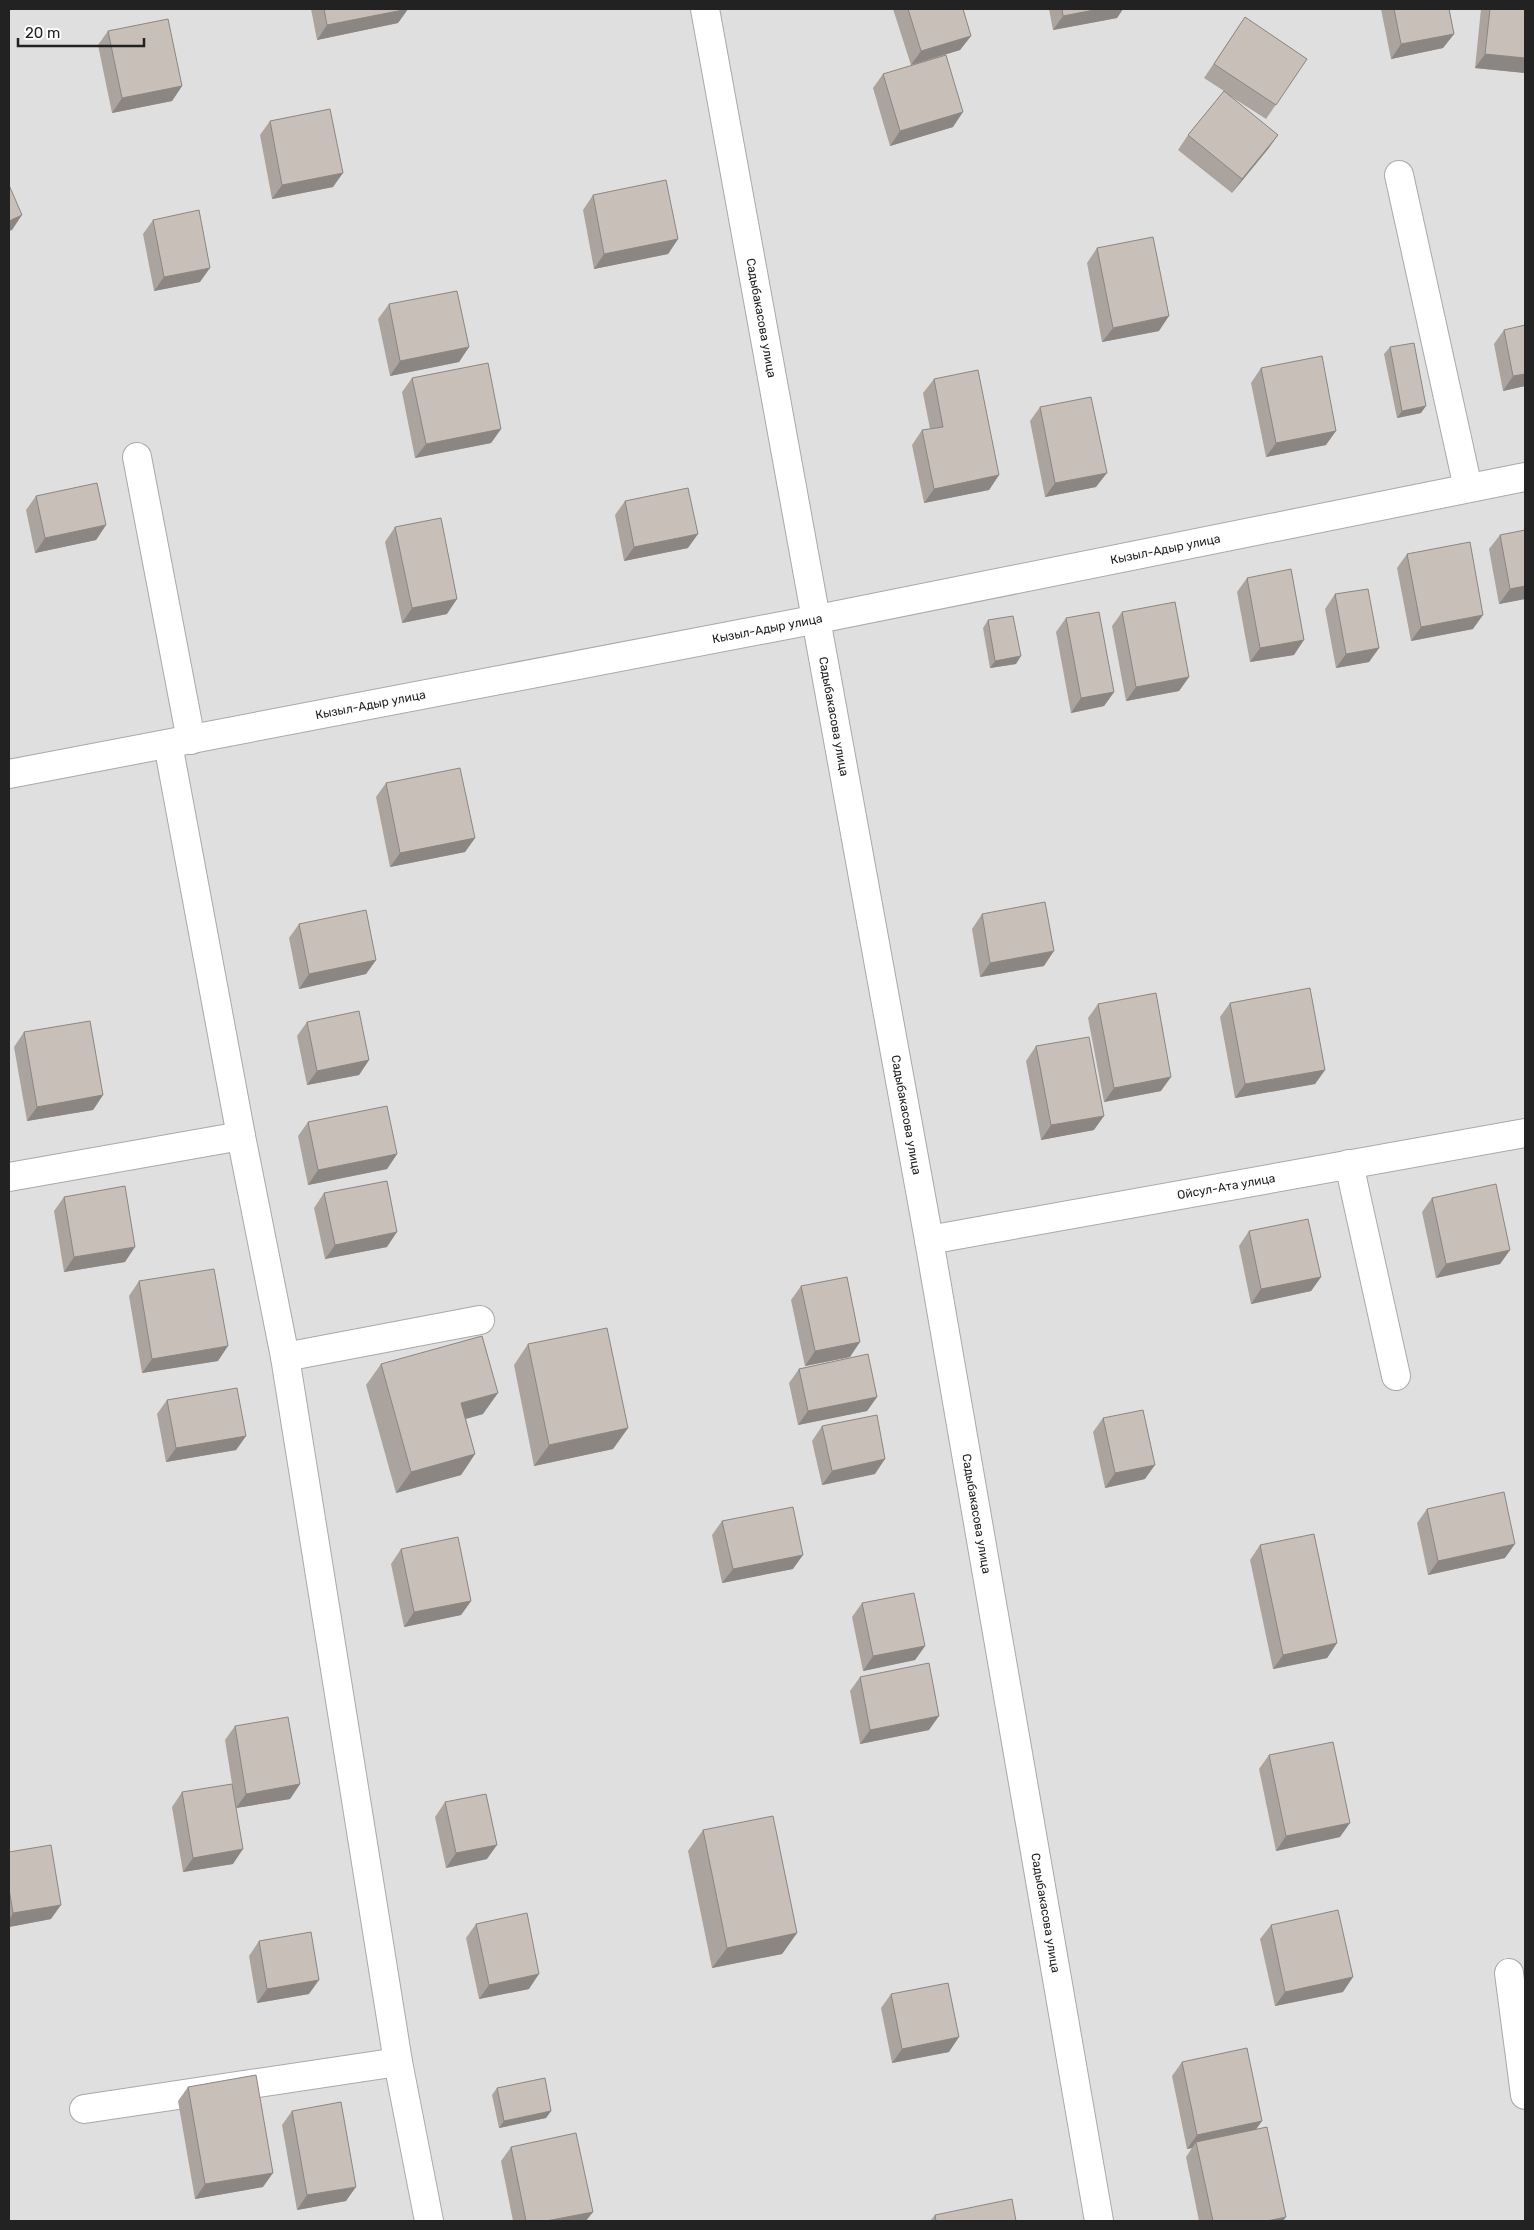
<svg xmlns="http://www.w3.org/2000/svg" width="1534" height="2230" font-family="Rubik,sans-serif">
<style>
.residential{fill:#e0dfdf}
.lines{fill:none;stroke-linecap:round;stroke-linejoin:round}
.street-casing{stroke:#a9a9a9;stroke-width:30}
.street{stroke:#fff;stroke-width:28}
.wall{fill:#aba49e}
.shaded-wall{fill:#8b8681}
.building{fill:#c7bfb8;stroke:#8b8681}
.labels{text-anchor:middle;stroke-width:4;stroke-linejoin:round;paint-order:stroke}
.street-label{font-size:12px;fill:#222;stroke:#fff}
</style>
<rect width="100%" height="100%" fill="#f2efe9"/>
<path class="residential" d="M 9,9 L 1525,9 L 1525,2221 L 9,2221 Z"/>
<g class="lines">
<defs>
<g id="street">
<path id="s1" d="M 705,9 L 929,1240 L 1099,2221"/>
<path d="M 1399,175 L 1468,488"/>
<path d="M 137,457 L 191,740"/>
<path d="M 168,744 L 241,1136 L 285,1357 L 398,2062 L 429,2221"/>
<path id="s2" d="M 9,774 L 818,619 L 1525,477"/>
<path d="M 1349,1164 L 1396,1376"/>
<path d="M 9,1177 L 241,1136"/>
<path id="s3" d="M 929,1240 L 1525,1133"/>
<path d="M 285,1357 L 480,1320"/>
<path d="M 1509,1973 L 1525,2095"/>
<path d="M 84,2109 L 398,2062"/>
</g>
</defs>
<use href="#street" class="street-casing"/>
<use href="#street" class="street"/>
</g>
<path class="wall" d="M 311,9 L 408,9 L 398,23 L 317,40 Z
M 893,9 L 963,9 L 971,36 L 960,50 L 911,65 Z
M 1049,9 L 1123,9 L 1117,18 L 1053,30 Z
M 1381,9 L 1449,9 L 1454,34 L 1443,48 L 1391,59 Z
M 1481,9 L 1525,9 L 1525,73 L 1475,68 Z
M 1245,17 L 1307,59 L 1266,119 L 1224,92 L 1278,135 L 1268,149 L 1232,193 L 1178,150 L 1188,135 L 1224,91 L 1204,78 Z
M 108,31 L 182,86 L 172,101 L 112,113 L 98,45 Z
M 883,74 L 953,127 L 890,146 L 873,88 Z
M 270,121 L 333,187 L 272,199 L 260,135 Z
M 593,195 L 678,239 L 668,254 L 594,269 L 583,210 Z
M 153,220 L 200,282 L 154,291 L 143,234 Z
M 1097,248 L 1159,331 L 1102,342 L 1087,263 Z
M 389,304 L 469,347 L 459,362 L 390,376 L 378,319 Z
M 1504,330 L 1525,386 L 1503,391 L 1494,344 Z
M 1390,347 L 1421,413 L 1397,418 L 1384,354 Z
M 1261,368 L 1326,445 L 1266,457 L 1251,383 Z
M 412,378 L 501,429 L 491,443 L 415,458 L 402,392 Z
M 934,379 L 999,475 L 989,490 L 924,503 L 912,445 L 922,430 L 930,429 L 923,393 Z
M 1040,407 L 1096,487 L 1045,497 L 1030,421 Z
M 36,496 L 106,525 L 96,540 L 35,553 L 26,510 Z
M 625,501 L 688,548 L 624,561 L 615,515 Z
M 395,527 L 447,614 L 402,623 L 385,542 Z
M 1525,530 L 1525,599 L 1499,604 L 1489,549 L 1500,535 Z
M 1407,554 L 1473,629 L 1411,641 L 1397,568 Z
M 1247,578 L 1294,655 L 1250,662 L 1237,592 Z
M 1335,594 L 1379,648 L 1369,662 L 1336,668 L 1325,609 Z
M 1122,612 L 1189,677 L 1179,691 L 1126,701 L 1112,626 Z
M 1066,618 L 1114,692 L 1104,706 L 1071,713 L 1056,632 Z
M 988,620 L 1016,664 L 990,668 L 983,628 Z
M 386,783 L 475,838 L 465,852 L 390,867 L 376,797 Z
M 982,914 L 1044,966 L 980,977 L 972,929 Z
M 299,924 L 376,960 L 366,974 L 299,989 L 289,938 Z
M 1230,1003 L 1325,1070 L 1315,1084 L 1235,1098 L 1220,1017 Z
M 1098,1004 L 1161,1091 L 1104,1102 L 1088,1018 Z
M 307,1022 L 369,1060 L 359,1075 L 307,1085 L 297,1036 Z
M 24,1032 L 103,1095 L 93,1110 L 27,1121 L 14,1047 Z
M 1036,1046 L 1094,1130 L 1041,1140 L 1026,1061 Z
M 308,1122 L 397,1154 L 387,1169 L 308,1185 L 298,1136 Z
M 324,1193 L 387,1247 L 325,1259 L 314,1208 Z
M 64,1197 L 125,1262 L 64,1272 L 54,1211 Z
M 1432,1198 L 1510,1250 L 1500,1264 L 1436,1278 L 1422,1212 Z
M 1249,1231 L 1321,1277 L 1311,1291 L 1251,1304 L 1239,1246 Z
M 139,1281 L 218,1361 L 142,1373 L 129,1296 Z
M 801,1286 L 850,1357 L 805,1366 L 791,1300 Z
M 528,1344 L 628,1428 L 613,1449 L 534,1466 L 514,1365 Z
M 381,1364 L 483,1414 L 466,1419 L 475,1454 L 461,1475 L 396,1493 L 366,1385 Z
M 799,1369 L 877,1397 L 867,1411 L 798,1425 L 789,1383 Z
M 167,1400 L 246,1436 L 236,1450 L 166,1462 L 157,1414 Z
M 1103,1418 L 1145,1479 L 1105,1488 L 1093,1432 Z
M 822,1426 L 875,1474 L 822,1485 L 812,1441 Z
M 1427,1509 L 1505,1558 L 1428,1575 L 1417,1523 Z
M 722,1521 L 793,1569 L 722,1583 L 712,1535 Z
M 1260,1545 L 1337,1643 L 1327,1658 L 1273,1669 L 1250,1560 Z
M 401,1549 L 471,1601 L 461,1615 L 404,1627 L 391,1564 Z
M 862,1603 L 925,1646 L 915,1660 L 863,1671 L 852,1617 Z
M 860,1677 L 929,1730 L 860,1744 L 850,1691 Z
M 235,1726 L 300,1784 L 290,1799 L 236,1808 L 225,1740 Z
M 1269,1755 L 1340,1837 L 1276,1851 L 1259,1769 Z
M 182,1792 L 233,1864 L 183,1872 L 172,1807 Z
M 445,1802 L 487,1859 L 446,1868 L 435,1817 Z
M 703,1830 L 797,1933 L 782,1954 L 712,1968 L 688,1851 Z
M 9,1852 L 51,1919 L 9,1927 Z
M 476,1924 L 529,1989 L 479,1999 L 466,1938 Z
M 1271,1925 L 1343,1992 L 1275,2006 L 1260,1939 Z
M 259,1941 L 309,1994 L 257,2003 L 249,1956 Z
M 891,1994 L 949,2052 L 892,2063 L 881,2008 Z
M 1182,2062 L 1256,2129 L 1283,2221 L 1199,2221 L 1186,2157 L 1192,2148 L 1187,2149 L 1172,2076 Z
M 188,2087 L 263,2187 L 195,2199 L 178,2101 Z
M 497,2088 L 551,2111 L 546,2118 L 499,2128 L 492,2095 Z
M 292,2111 L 346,2201 L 297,2210 L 282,2125 Z
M 511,2147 L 586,2221 L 513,2221 L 501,2161 Z
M 935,2215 L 1016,2221 L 930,2221 Z"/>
<path class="shaded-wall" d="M 408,9 L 398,23 L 317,40 L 327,25 Z
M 1099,9 L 1123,9 L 1117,18 L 1053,30 L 1063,16 Z
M 1454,34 L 1443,48 L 1391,59 L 1401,44 Z
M 971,36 L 960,50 L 911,65 L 921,51 Z
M 1485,54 L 1525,58 L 1525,73 L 1475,68 Z
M 182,86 L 172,101 L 112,113 L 122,98 Z
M 963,112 L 953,127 L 890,146 L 900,131 Z
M 1278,135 L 1268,149 L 1232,193 L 1242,179 Z
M 343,173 L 333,187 L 272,199 L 282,185 Z
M 22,215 L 12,230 L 9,231 L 9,221 Z
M 678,239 L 668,254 L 594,269 L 604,254 Z
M 210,268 L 200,282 L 154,291 L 164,277 Z
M 1169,316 L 1159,331 L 1102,342 L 1113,328 Z
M 469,347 L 459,362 L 390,376 L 400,361 Z
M 1525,374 L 1525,386 L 1503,391 L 1513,376 Z
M 1426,406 L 1421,413 L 1397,418 L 1402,411 Z
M 501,429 L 491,443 L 415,458 L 426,444 Z
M 1336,431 L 1326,445 L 1266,457 L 1276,443 Z
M 1107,473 L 1096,487 L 1045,497 L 1055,483 Z
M 999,475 L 989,490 L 924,503 L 934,489 Z
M 106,525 L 96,540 L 35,553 L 45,538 Z
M 698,534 L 688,548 L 624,561 L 634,547 Z
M 1525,586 L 1525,599 L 1499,604 L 1510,589 Z
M 457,599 L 447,614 L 402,623 L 412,608 Z
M 1483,615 L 1473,629 L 1411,641 L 1421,627 Z
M 1304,640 L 1294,655 L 1250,662 L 1260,648 Z
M 1379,648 L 1369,662 L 1336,668 L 1346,654 Z
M 1021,656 L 1016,664 L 990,668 L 995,661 Z
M 1189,677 L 1179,691 L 1126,701 L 1136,687 Z
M 1114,692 L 1104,706 L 1071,713 L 1081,698 Z
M 475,838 L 465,852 L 390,867 L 400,853 Z
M 1054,951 L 1044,966 L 980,977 L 990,963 Z
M 376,960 L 366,974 L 299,989 L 309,974 Z
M 369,1060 L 359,1075 L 307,1085 L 317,1071 Z
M 1325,1070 L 1315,1084 L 1235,1098 L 1245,1084 Z
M 1171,1077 L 1161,1091 L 1104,1102 L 1114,1088 Z
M 103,1095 L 93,1110 L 27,1121 L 37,1107 Z
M 1104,1116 L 1094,1130 L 1041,1140 L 1051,1125 Z
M 397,1154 L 387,1169 L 308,1185 L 318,1170 Z
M 397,1232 L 387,1247 L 325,1259 L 335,1245 Z
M 135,1247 L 125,1262 L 64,1272 L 74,1257 Z
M 1510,1250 L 1500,1264 L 1436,1278 L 1446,1264 Z
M 1321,1277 L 1311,1291 L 1251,1304 L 1261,1289 Z
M 860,1342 L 850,1357 L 805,1366 L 815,1351 Z
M 228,1346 L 218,1361 L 142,1373 L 152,1359 Z
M 498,1393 L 483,1414 L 447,1424 L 461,1403 Z
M 877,1397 L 867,1411 L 798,1425 L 808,1411 Z
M 628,1428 L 613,1449 L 534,1466 L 549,1445 Z
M 246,1436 L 236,1450 L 166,1462 L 176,1448 Z
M 475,1454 L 461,1475 L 396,1493 L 411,1472 Z
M 885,1459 L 875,1474 L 822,1485 L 832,1471 Z
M 1155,1465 L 1145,1479 L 1105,1488 L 1115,1473 Z
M 1515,1544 L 1505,1558 L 1428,1575 L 1438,1561 Z
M 803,1555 L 793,1569 L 722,1583 L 733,1569 Z
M 471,1601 L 461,1615 L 404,1627 L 414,1612 Z
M 1337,1643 L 1327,1658 L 1273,1669 L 1283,1655 Z
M 925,1646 L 915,1660 L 863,1671 L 873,1656 Z
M 939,1716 L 929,1730 L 860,1744 L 870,1730 Z
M 300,1784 L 290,1799 L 236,1808 L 246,1794 Z
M 1350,1823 L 1340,1837 L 1276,1851 L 1286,1836 Z
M 497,1845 L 487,1859 L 446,1868 L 456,1853 Z
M 243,1849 L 233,1864 L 183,1872 L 193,1858 Z
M 61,1905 L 51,1919 L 9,1927 L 9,1920 L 13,1913 Z
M 797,1933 L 782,1954 L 712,1968 L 727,1948 Z
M 539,1974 L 529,1989 L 479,1999 L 489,1985 Z
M 1353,1977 L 1343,1992 L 1275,2006 L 1285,1992 Z
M 319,1980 L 309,1994 L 257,2003 L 267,1989 Z
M 959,2037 L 949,2052 L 892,2063 L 902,2049 Z
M 551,2111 L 546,2118 L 499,2128 L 504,2121 Z
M 1262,2121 L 1252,2135 L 1196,2142 L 1192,2148 L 1187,2149 L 1197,2135 Z
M 273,2173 L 263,2187 L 195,2199 L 205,2184 Z
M 356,2187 L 346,2201 L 297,2210 L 307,2195 Z
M 593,2212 L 586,2221 L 546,2221 Z
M 1286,2217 L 1283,2221 L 1267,2221 Z"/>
<path class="building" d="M 324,9 L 408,9 L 327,25 Z
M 908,9 L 963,9 L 971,36 L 921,51 Z
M 1062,9 L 1099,9 L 1063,16 Z
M 1394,9 L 1449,9 L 1454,34 L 1401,44 Z
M 1490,9 L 1525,9 L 1525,58 L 1485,54 Z
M 1245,17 L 1307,59 L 1276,105 L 1214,64 Z
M 168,19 L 182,86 L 122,98 L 108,31 Z
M 946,55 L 963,112 L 900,131 L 883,74 Z
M 1224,91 L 1278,135 L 1242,179 L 1188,135 Z
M 330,109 L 343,173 L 282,185 L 270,121 Z
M 666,180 L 678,239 L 604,254 L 593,195 Z
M 9,185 L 22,215 L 9,221 Z
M 199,210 L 210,268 L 164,277 L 153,220 Z
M 1153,237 L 1169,316 L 1113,328 L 1097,248 Z
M 457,291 L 469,347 L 400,361 L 389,304 Z
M 1525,325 L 1525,374 L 1513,376 L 1504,330 Z
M 1414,343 L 1426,406 L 1402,411 L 1390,347 Z
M 1322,356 L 1336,431 L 1276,443 L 1261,368 Z
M 488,363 L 501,429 L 426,444 L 412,378 Z
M 978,370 L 999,475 L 934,489 L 922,430 L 943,427 L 934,379 Z
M 1091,397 L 1107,473 L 1055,483 L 1040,407 Z
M 97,483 L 106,525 L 45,538 L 36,496 Z
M 688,488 L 698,534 L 634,547 L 625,501 Z
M 441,518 L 457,599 L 412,608 L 395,527 Z
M 1525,530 L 1525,586 L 1510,589 L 1500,535 Z
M 1470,542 L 1483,615 L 1421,627 L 1407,554 Z
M 1291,569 L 1304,640 L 1260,648 L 1247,578 Z
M 1368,589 L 1379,648 L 1346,654 L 1335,594 Z
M 1175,602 L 1189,677 L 1136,687 L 1122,612 Z
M 1099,612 L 1114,692 L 1081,698 L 1066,618 Z
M 1013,616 L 1021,656 L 995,661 L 988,620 Z
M 460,768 L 475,838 L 400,853 L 386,783 Z
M 1045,902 L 1054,951 L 990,963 L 982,914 Z
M 366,910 L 376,960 L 309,974 L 299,924 Z
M 1310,988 L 1325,1070 L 1245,1084 L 1230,1003 Z
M 1156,993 L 1171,1077 L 1114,1088 L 1098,1004 Z
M 359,1011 L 369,1060 L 317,1071 L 307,1022 Z
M 90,1021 L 103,1095 L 37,1107 L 24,1032 Z
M 1089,1037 L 1104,1116 L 1051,1125 L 1036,1046 Z
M 387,1106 L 397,1154 L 318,1170 L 308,1122 Z
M 387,1181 L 397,1232 L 335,1245 L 324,1193 Z
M 1496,1184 L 1510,1250 L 1446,1264 L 1432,1198 Z
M 125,1186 L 135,1247 L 74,1257 L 64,1197 Z
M 1308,1219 L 1321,1277 L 1261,1289 L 1249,1231 Z
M 214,1269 L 228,1346 L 152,1359 L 139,1281 Z
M 847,1277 L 860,1342 L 815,1351 L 801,1286 Z
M 607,1328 L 628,1428 L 549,1445 L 528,1344 Z
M 482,1336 L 498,1393 L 461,1403 L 475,1454 L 411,1472 L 381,1364 Z
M 868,1354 L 877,1397 L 808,1411 L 799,1369 Z
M 237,1388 L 246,1436 L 176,1448 L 167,1400 Z
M 1143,1410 L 1155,1465 L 1115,1473 L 1103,1418 Z
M 877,1415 L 885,1459 L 832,1471 L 822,1426 Z
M 1504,1492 L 1515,1544 L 1438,1561 L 1427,1509 Z
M 793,1507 L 803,1555 L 733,1569 L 722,1521 Z
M 1314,1534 L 1337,1643 L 1283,1655 L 1260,1545 Z
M 458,1537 L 471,1601 L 414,1612 L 401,1549 Z
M 914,1593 L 925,1646 L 873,1656 L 862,1603 Z
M 929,1663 L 939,1716 L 870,1730 L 860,1677 Z
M 288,1717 L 300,1784 L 246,1794 L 235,1726 Z
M 1333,1742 L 1350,1823 L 1286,1836 L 1269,1755 Z
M 232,1784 L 243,1849 L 193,1858 L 182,1792 Z
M 486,1794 L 497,1845 L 456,1853 L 445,1802 Z
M 773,1816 L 797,1933 L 727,1948 L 703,1830 Z
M 51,1845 L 61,1905 L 13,1913 L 9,1889 L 9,1852 Z
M 1338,1910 L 1353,1977 L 1285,1992 L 1271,1925 Z
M 527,1913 L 539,1974 L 489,1985 L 476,1924 Z
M 311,1932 L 319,1980 L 267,1989 L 259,1941 Z
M 948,1983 L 959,2037 L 902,2049 L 891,1994 Z
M 1247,2048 L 1262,2121 L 1197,2135 L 1182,2062 Z
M 256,2075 L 273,2173 L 205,2184 L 188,2087 Z
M 545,2078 L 551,2111 L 504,2121 L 497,2088 Z
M 341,2102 L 356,2187 L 307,2195 L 292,2111 Z
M 1267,2127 L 1286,2217 L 1267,2221 L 1213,2221 L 1196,2142 Z
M 576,2133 L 593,2212 L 546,2221 L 526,2221 L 511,2147 Z
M 1012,2199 L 1016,2221 L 936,2221 L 935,2215 Z"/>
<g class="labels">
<g class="street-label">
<text dy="4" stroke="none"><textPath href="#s1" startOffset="314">Садыбакасова улица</textPath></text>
<text dy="4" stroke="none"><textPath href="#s2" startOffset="1178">Кызыл-Адыр улица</textPath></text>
<text dy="4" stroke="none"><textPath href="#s2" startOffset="772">Кызыл-Адыр улица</textPath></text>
<text dy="4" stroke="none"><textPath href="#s2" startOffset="368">Кызыл-Адыр улица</textPath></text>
<text dy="4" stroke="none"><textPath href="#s1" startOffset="719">Садыбакасова улица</textPath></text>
<text dy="4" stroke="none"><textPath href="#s1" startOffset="1124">Садыбакасова улица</textPath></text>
<text dy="4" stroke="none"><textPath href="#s3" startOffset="302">Ойсул-Ата улица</textPath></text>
<text dy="4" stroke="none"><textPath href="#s1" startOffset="1529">Садыбакасова улица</textPath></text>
<text dy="4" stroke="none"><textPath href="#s1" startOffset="1934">Садыбакасова улица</textPath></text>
</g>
</g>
<rect width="1534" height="2230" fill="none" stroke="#222222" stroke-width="20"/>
<path d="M18 38v8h126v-8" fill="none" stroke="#222222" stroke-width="2.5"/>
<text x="25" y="38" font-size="15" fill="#222222" stroke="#ffffff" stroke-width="4" paint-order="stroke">20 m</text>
</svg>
